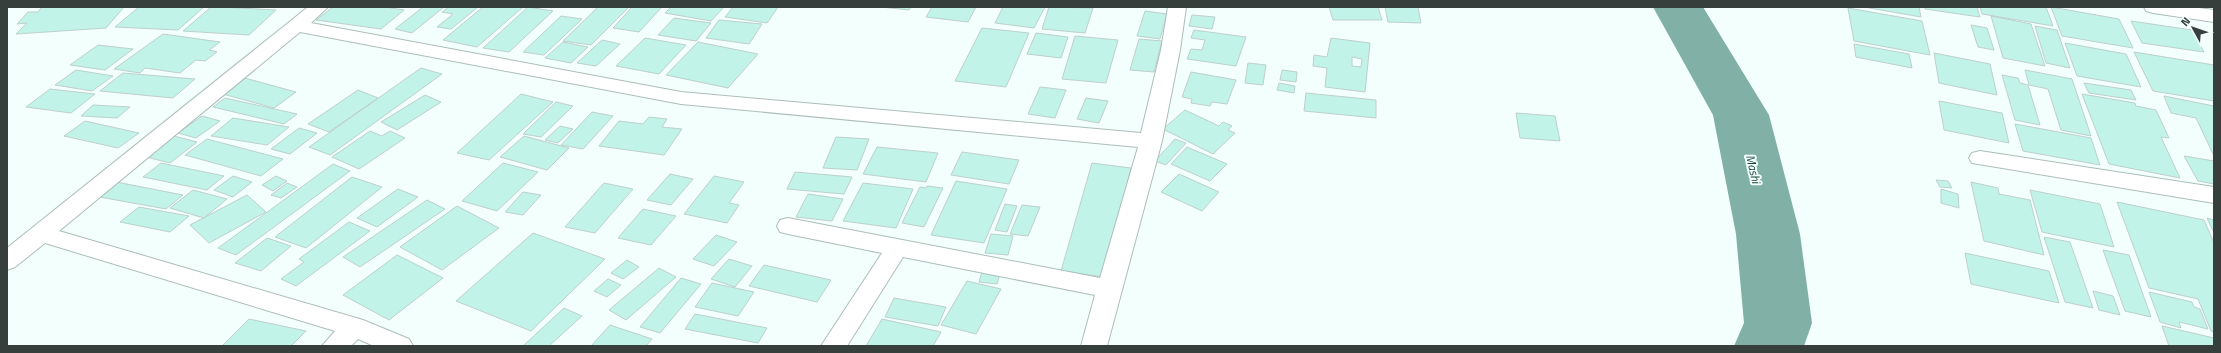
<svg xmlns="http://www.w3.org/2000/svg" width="2221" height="353" font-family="'Titillium Web',sans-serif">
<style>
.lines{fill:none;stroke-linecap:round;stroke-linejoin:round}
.river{fill:#81b0a6;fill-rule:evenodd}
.building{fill:#c2f3e8;stroke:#bdd0cc;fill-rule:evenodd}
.minor-casing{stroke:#acbeba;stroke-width:2}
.minor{fill:#fff;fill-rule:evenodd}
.labels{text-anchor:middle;stroke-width:4;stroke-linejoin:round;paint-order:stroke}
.water-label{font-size:12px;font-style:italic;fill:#17423b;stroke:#f3fffc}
</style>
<rect width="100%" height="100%" fill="#f3fffc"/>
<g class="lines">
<path class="river" d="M 1653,7 L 1703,7 L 1769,115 L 1800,234 L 1812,323 L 1804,346 L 1734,346 L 1744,323 L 1736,234 L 1713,115 Z"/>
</g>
<path class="building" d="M 42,7 L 124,7 L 106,28 L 16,34 L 27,23 L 17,24 L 28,12 L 38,12 Z
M 139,7 L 204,7 L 178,30 L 115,27 Z
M 211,7 L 220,7 L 276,10 L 249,35 L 183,31 Z
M 333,7 L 385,7 L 404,10 L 381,29 L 316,20 Z
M 423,7 L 444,7 L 412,33 L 395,29 Z
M 449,7 L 478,7 L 451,29 L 437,27 L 453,14 L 442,12 Z
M 483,7 L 523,7 L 477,47 L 443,40 Z
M 528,7 L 553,11 L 509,52 L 483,48 Z
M 598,7 L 629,7 L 591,45 L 563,41 Z
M 632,7 L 662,7 L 639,32 L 613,28 Z
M 671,7 L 724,7 L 711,21 L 665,13 Z
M 733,7 L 778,7 L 767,23 L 725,17 Z
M 881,7 L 911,7 L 909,10 Z
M 932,7 L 976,7 L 968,22 L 926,17 Z
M 1003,7 L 1045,7 L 1034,28 L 995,23 Z
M 1049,7 L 1093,8 L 1085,33 L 1042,29 Z
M 1329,7 L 1378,7 L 1382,20 L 1333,20 Z
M 1385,7 L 1418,7 L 1421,23 L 1388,22 Z
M 1864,7 L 1919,7 L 1921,17 Z
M 1925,7 L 1977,7 L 1980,17 L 1925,9 Z
M 1980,7 L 2046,7 L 2053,26 L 1982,14 Z
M 2051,7 L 2119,19 L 2133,48 L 2062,36 Z
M 1848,8 L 1922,21 L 1930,55 L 1854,41 Z
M 1145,11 L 1167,14 L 1160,39 L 1137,36 Z
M 1192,15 L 1215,17 L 1212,29 L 1189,26 Z
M 561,16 L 582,19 L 544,55 L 523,52 Z
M 1991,16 L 2031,24 L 2045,66 L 2003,58 Z
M 674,18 L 711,23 L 696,41 L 658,35 Z
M 719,20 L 762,24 L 749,44 L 706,38 Z
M 2131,21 L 2192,30 L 2204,52 L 2142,43 Z
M 1971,25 L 1987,28 L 1994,50 L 1978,47 Z
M 2035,26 L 2057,30 L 2070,68 L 2046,63 Z
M 982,28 L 1029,33 L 1006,87 L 955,81 Z
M 1194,30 L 1246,37 L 1236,66 L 1187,59 L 1191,49 L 1202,50 L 1205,40 L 1191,38 Z
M 1036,33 L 1068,37 L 1061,58 L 1027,54 Z
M 163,34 L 220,42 L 209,50 L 217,52 L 205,61 L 196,60 L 180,73 L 145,68 L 140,73 L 114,69 Z
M 1075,36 L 1118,40 L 1106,83 L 1062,79 Z
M 645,38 L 686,45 L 659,74 L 616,66 Z
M 1331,38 L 1370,43 L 1365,92 L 1325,87 L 1327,68 L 1313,66 L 1314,55 L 1327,57 ZM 1352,57 L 1362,59 L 1361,67 L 1352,66 Z
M 1139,39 L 1162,41 L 1154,72 L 1130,70 Z
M 602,40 L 620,44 L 596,66 L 577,63 Z
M 563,42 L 588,47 L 571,63 L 545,58 Z
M 698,42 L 758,54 L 728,88 L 666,75 Z
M 2065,43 L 2126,54 L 2141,87 L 2077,76 Z
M 1854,44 L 1909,54 L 1912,68 L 1856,57 Z
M 98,45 L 133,49 L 105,70 L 70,65 Z
M 2134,52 L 2214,65 L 2214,101 L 2153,91 Z
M 1934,53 L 1990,64 L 1997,95 L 1939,83 Z
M 1248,63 L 1266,65 L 1263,85 L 1245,83 Z
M 421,68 L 442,74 L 330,155 L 309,147 Z
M 76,70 L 113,76 L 92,91 L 55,85 Z
M 1282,70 L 1297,72 L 1296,82 L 1280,80 Z
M 2025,70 L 2072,79 L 2091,136 L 2061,130 L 2048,89 L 2029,85 Z
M 1191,72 L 1236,80 L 1227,104 L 1212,102 L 1210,106 L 1191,103 L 1192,99 L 1182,97 Z
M 123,73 L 195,79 L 173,98 L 100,91 Z
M 2002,75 L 2018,78 L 2020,83 L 2028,85 L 2040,125 L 2015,120 Z
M 241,77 L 296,92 L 274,108 L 219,93 Z
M 1279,83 L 1295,86 L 1294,93 L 1277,90 Z
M 2084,83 L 2131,90 L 2136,100 L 2089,93 Z
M 1040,87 L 1066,90 L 1055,118 L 1028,114 Z
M 50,89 L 95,94 L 71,113 L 26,107 Z
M 358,90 L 378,98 L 329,132 L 308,124 Z
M 1306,93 L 1376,100 L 1376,118 L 1304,111 Z
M 521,94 L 553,102 L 489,160 L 457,153 Z
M 2082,94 L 2135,103 L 2136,106 L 2156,110 L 2169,138 L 2161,137 L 2180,178 L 2109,164 Z
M 425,95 L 441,102 L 397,130 L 381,122 Z
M 2164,96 L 2214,106 L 2214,156 L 2196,118 L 2171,113 Z
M 225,98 L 297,114 L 284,124 L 213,107 Z
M 1086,98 L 1108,101 L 1099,123 L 1077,119 Z
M 1939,101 L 2002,113 L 2009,143 L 1944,130 Z
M 556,102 L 573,106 L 541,137 L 523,134 Z
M 93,105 L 130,107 L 117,118 L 81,116 Z
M 1185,110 L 1219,126 L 1223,122 L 1232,126 L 1228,130 L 1235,133 L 1213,154 L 1163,129 Z
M 592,112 L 613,116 L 583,149 L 561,145 Z
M 1516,113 L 1555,116 L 1560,141 L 1520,138 Z
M 202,116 L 220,121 L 196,138 L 178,133 Z
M 649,117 L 667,119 L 662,127 L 682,129 L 664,155 L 599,146 L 619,121 L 643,124 Z
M 233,118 L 289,127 L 267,145 L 211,136 Z
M 85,121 L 139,133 L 118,148 L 64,136 Z
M 2015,124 L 2091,138 L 2100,165 L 2023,151 Z
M 560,126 L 573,129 L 558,143 L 545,140 Z
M 299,128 L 317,133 L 290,154 L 271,149 Z
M 370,131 L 382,136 L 390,131 L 405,138 L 359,169 L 332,157 Z
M 174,136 L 197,142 L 170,163 L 146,157 Z
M 524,136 L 569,148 L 547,170 L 500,157 Z
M 836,137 L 869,139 L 857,170 L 823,168 Z
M 207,139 L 283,159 L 261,176 L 185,155 Z
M 1175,139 L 1186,143 L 1166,165 L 1155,161 Z
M 877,147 L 938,153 L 926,182 L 863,174 Z
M 1187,147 L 1227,164 L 1210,181 L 1171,164 Z
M 962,152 L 1019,160 L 1009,184 L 951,175 Z
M 2184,156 L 2214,161 L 2214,184 L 2198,181 Z
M 161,163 L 224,176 L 207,190 L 143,177 Z
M 503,163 L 538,172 L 497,211 L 462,201 Z
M 1092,163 L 1131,168 L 1104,277 L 1061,271 Z
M 333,164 L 350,171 L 236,255 L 218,248 Z
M 795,172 L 852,177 L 844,194 L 787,189 Z
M 670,174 L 693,179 L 671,205 L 647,200 Z
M 1179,174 L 1219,192 L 1202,211 L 1161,192 Z
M 233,176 L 252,182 L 233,197 L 214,190 Z
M 276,176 L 287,181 L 273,191 L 262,185 Z
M 714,176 L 744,182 L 729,203 L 739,205 L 727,223 L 684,214 Z
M 352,177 L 382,187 L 306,248 L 275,237 Z
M 1936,180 L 1948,181 L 1952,188 L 1940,187 Z
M 111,181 L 183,195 L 166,209 L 94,196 Z
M 956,181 L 1007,189 L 984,243 L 931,235 Z
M 1971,182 L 1998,188 L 1999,194 L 2030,200 L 2044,255 L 1984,241 Z
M 287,183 L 297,187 L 281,198 L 271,195 Z
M 604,183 L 633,189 L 595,233 L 565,227 Z
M 863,183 L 913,189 L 896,228 L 843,221 Z
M 927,186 L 943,188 L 924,227 L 902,223 L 920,187 L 926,188 Z
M 398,189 L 418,197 L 377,227 L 357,218 Z
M 1941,189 L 1958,194 L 1959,208 L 1941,203 Z
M 193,190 L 227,199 L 204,218 L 170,208 Z
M 2030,190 L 2100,204 L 2114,247 L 2042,232 Z
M 523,192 L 541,195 L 523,215 L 505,212 Z
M 808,194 L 843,199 L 832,221 L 796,217 Z
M 247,195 L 266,212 L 209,243 L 190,225 Z
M 427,200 L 445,209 L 360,267 L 343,257 Z
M 2117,202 L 2204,220 L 2214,243 L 2214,332 L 2211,331 L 2198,299 L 2149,288 Z
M 1005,204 L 1017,206 L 1007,232 L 995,230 Z
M 1022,205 L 1040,207 L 1028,236 L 1010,234 Z
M 457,206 L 499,228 L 442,270 L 400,247 Z
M 139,207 L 189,216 L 170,232 L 120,222 Z
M 643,209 L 676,216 L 651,245 L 618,238 Z
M 2207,218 L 2214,220 L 2214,233 Z
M 349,222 L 370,231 L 296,286 L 281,279 L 304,262 L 299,259 Z
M 533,233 L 605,259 L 531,331 L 456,301 Z
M 991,234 L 1013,236 L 1008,255 L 985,253 Z
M 716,235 L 737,242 L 714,266 L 693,259 Z
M 2044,237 L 2070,242 L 2093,308 L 2065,302 Z
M 267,238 L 291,246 L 261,271 L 235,263 Z
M 2103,250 L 2129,255 L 2151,317 L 2125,311 Z
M 1965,253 L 2049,271 L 2059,303 L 1971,284 Z
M 397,255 L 443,278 L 389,320 L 343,295 Z
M 729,259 L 752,266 L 735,287 L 711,279 Z
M 627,260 L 639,267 L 623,279 L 611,273 Z
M 764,265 L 831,280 L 817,302 L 749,286 Z
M 659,268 L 676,277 L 626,320 L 609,310 Z
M 982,272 L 1000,274 L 997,284 L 979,282 Z
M 681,278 L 701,284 L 660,333 L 640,327 Z
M 608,279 L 621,285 L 607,297 L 594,291 Z
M 967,281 L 1001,289 L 976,334 L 941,325 Z
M 712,283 L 754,292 L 738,316 L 695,307 Z
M 2093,291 L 2113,296 L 2120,315 L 2099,310 Z
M 2149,292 L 2192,302 L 2194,307 L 2200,309 L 2208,329 L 2179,322 L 2181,328 L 2160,322 Z
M 894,298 L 946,307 L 938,326 L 885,317 Z
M 564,308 L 582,316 L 549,346 L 523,346 Z
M 695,314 L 767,328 L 758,343 L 685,329 Z
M 249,319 L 306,331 L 291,346 L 222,346 Z
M 882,319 L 941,332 L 933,346 L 866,346 Z
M 610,325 L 652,339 L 646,346 L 591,346 Z
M 2162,326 L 2214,338 L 2214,346 L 2169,346 Z"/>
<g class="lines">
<defs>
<path id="minor" d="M 308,7 L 328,7 L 311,23 L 681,92 L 1141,133 L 1161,50 L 1168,7 L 1186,7 L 1180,50 L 1162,141 L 1107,346 L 1081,346 L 1095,295 L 903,257 L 847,346 L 821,346 L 882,253 L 788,234 L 780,232 L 777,226 L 780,220 L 788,218 L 1100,278 L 1138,147 L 681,104 L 300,32 L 59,231 L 363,320 L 409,339 L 413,346 L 374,346 L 358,339 L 351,346 L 322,346 L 335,331 L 45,243 L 15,267 L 7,270 L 7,248 Z
M 2144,7 L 2191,7 L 2214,10 L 2214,22 L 2153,13 L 2146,11 Z
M 1980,151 L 2214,187 L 2214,203 L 1972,163 L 1969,158 L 1972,153 Z"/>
</defs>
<use href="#minor" class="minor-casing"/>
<use href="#minor" class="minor"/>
</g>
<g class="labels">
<g class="water-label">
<text transform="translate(1753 169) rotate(77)" y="4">Mashi</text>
</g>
</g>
<rect width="2221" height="353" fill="none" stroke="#373f3d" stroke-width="16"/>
<g transform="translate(2193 28) rotate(310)" stroke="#f3fffc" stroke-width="3" paint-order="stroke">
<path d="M0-3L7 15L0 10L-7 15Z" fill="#373f3d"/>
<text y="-6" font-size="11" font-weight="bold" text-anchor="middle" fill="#373f3d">N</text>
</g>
</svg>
